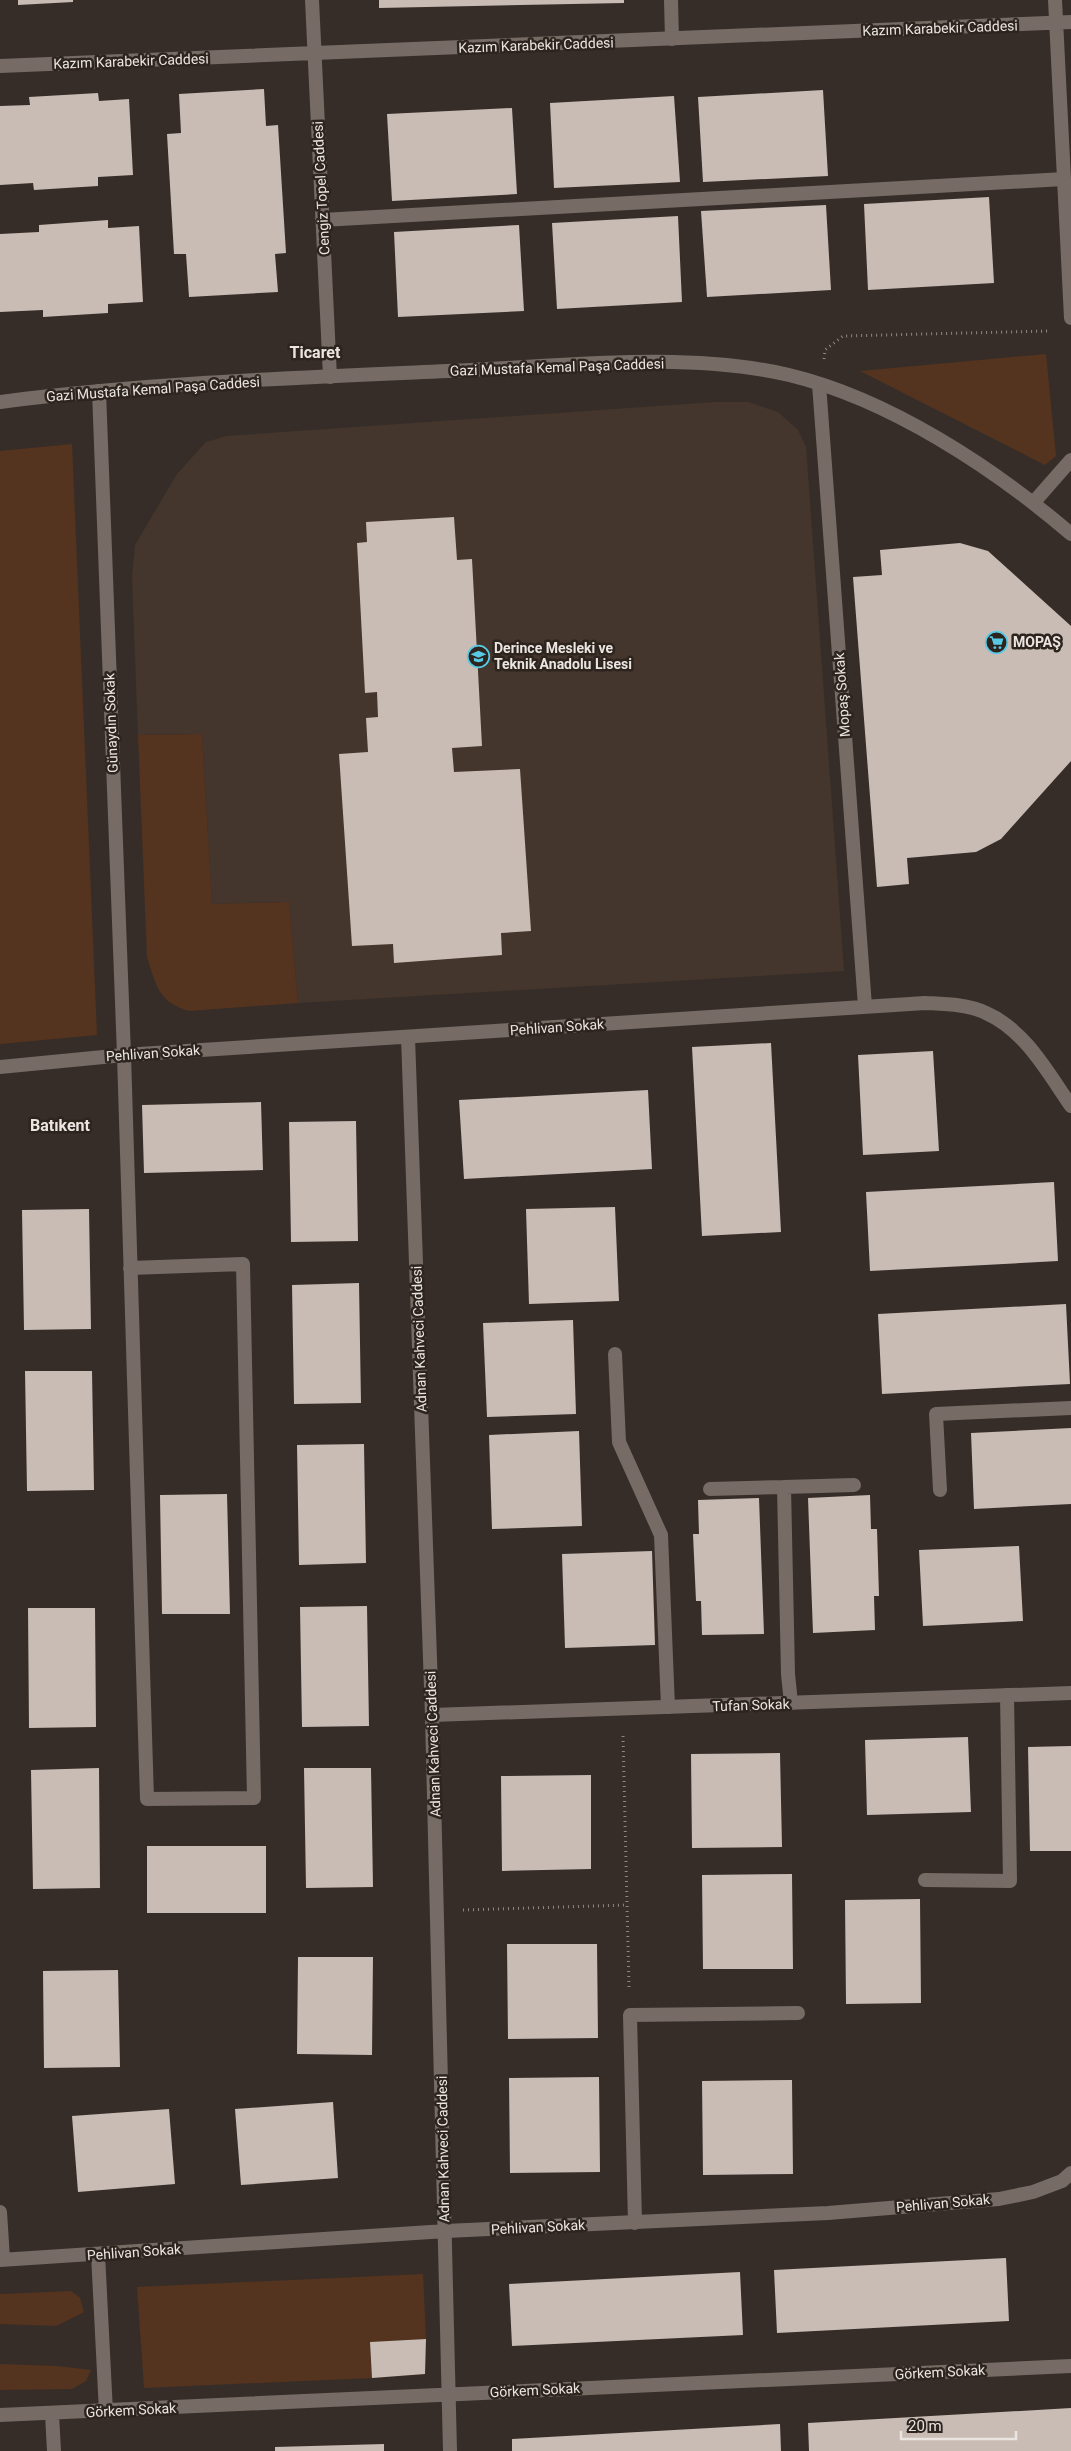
<svg xmlns="http://www.w3.org/2000/svg" width="1071" height="2451" font-family="Roboto,sans-serif">
<style>
.built{fill:#44362d}
.green{fill:#54331f}
.building{fill:#c8bcb5}
.lines{fill:none;stroke-linecap:round;stroke-linejoin:round}
.path{stroke:#8f8783;stroke-width:3;stroke-dasharray:1 4;stroke-linecap:butt}
.service{stroke:#766b65;stroke-width:14}
.minor{stroke:#766b65;stroke-width:14}
.tertiary{stroke:#766b65;stroke-width:14}
.labels{text-anchor:middle;stroke-width:5;stroke-linejoin:round;paint-order:stroke}
.street-label{font-size:14px;fill:#ebe5e1;stroke:#2d241e}
.poi-label{font-size:14px;font-weight:bold;fill:#ebe5e1;stroke:#2d241e;text-anchor:start}
.quarter-label{font-size:16px;font-weight:bold;fill:#ebe5e1;stroke:#2d241e}
</style>
<rect width="100%" height="100%" fill="#372d28"/>
<path class="built" d="M 715,402 L 748,402 L 778,412 L 798,430 L 806,447 L 844,971 L 298,1003 L 289,902 L 212,904 L 202,734 L 138,735 L 132,577 L 135,545 L 177,474 L 206,442 L 227,436 Z"/>
<path class="green" d="M 1046,354 L 1056,456 L 1045,465 L 860,371 Z
M 72,444 L 97,1035 L 0,1044 L 0,451 Z
M 202,734 L 212,904 L 289,902 L 298,1003 L 189,1011 C 158,1002 156,985 147,957 L 138,735 Z
M 423,2274 L 426,2339 L 370,2342 L 372,2378 L 144,2388 L 137,2287 Z
M 71,2291 L 80,2298 L 84,2312 L 56,2326 L 0,2324 L 0,2294 Z
M 0,2364 L 57,2366 L 91,2370 L 86,2381 L 72,2389 L 0,2390 Z"/>
<path class="building" d="M 18,0 L 73,0 L 73,2 L 18,5 Z
M 379,0 L 624,0 L 624,3 L 379,8 Z
M 264,89 L 266,126 L 278,125 L 286,253 L 275,254 L 278,292 L 189,297 L 186,254 L 174,254 L 167,134 L 181,133 L 179,94 Z
M 823,90 L 828,176 L 703,182 L 698,97 Z
M 98,93 L 99,101 L 129,99 L 133,175 L 98,177 L 98,186 L 34,190 L 33,183 L 0,185 L 0,106 L 30,105 L 29,97 Z
M 674,96 L 680,182 L 554,188 L 550,103 Z
M 512,108 L 517,194 L 392,201 L 387,114 Z
M 989,197 L 994,283 L 868,290 L 864,204 Z
M 826,205 L 831,290 L 707,297 L 701,211 Z
M 678,216 L 682,302 L 557,309 L 552,223 Z
M 108,220 L 108,228 L 139,226 L 143,302 L 108,304 L 108,313 L 43,317 L 43,310 L 0,312 L 0,234 L 39,232 L 39,225 Z
M 519,225 L 524,311 L 398,317 L 394,232 Z
M 454,517 L 457,560 L 472,559 L 482,746 L 452,748 L 454,772 L 520,769 L 531,931 L 501,933 L 502,955 L 394,963 L 393,944 L 352,946 L 339,754 L 368,752 L 366,718 L 378,717 L 377,692 L 365,693 L 357,543 L 367,542 L 366,522 Z
M 960,543 L 988,551 L 1071,626 L 1071,761 L 1001,839 L 976,852 L 907,858 L 909,884 L 877,887 L 853,577 L 882,575 L 880,550 Z
M 771,1043 L 781,1232 L 702,1236 L 692,1047 Z
M 933,1051 L 939,1151 L 863,1155 L 858,1055 Z
M 648,1090 L 652,1169 L 464,1179 L 459,1100 Z
M 261,1102 L 263,1170 L 144,1173 L 142,1105 Z
M 356,1121 L 358,1241 L 291,1242 L 289,1122 Z
M 1054,1182 L 1058,1261 L 870,1271 L 866,1192 Z
M 615,1207 L 619,1301 L 529,1304 L 526,1209 Z
M 89,1209 L 91,1329 L 24,1330 L 22,1210 Z
M 359,1283 L 361,1403 L 294,1404 L 292,1285 Z
M 1066,1304 L 1070,1384 L 882,1394 L 878,1314 Z
M 573,1320 L 576,1414 L 487,1417 L 483,1323 Z
M 25,1371 L 92,1371 L 94,1490 L 27,1491 Z
M 1071,1428 L 1071,1504 L 974,1509 L 971,1433 Z
M 579,1431 L 582,1526 L 492,1529 L 489,1435 Z
M 364,1444 L 366,1563 L 299,1565 L 297,1445 Z
M 227,1494 L 230,1614 L 162,1614 L 160,1495 Z
M 870,1495 L 871,1529 L 877,1529 L 879,1596 L 874,1596 L 875,1630 L 813,1633 L 808,1498 Z
M 759,1498 L 764,1634 L 702,1635 L 701,1601 L 696,1601 L 693,1534 L 699,1534 L 698,1500 Z
M 1019,1546 L 1023,1621 L 923,1626 L 919,1550 Z
M 652,1551 L 655,1645 L 565,1648 L 562,1554 Z
M 367,1606 L 369,1726 L 302,1727 L 300,1607 Z
M 28,1608 L 95,1608 L 96,1727 L 29,1728 Z
M 968,1737 L 971,1812 L 867,1815 L 865,1740 Z
M 1071,1746 L 1071,1851 L 1030,1851 L 1028,1747 Z
M 780,1753 L 782,1847 L 692,1848 L 691,1754 Z
M 99,1768 L 100,1888 L 33,1889 L 31,1770 Z
M 304,1768 L 371,1768 L 373,1887 L 306,1888 Z
M 591,1775 L 591,1869 L 502,1871 L 501,1776 Z
M 147,1846 L 266,1846 L 266,1913 L 147,1913 Z
M 792,1874 L 793,1969 L 703,1969 L 702,1875 Z
M 920,1899 L 921,2003 L 846,2004 L 845,1900 Z
M 507,1944 L 597,1944 L 598,2038 L 508,2039 Z
M 298,1957 L 373,1957 L 372,2055 L 297,2054 Z
M 118,1970 L 120,2067 L 44,2068 L 43,1971 Z
M 599,2077 L 600,2172 L 510,2173 L 509,2078 Z
M 792,2080 L 793,2174 L 703,2175 L 702,2081 Z
M 333,2102 L 338,2178 L 241,2185 L 235,2109 Z
M 169,2109 L 175,2184 L 78,2192 L 72,2116 Z
M 1006,2258 L 1009,2321 L 777,2333 L 774,2270 Z
M 740,2272 L 743,2335 L 512,2346 L 509,2284 Z
M 426,2339 L 425,2374 L 372,2378 L 370,2342 Z
M 1071,2408 L 1071,2451 L 809,2451 L 808,2423 Z
M 780,2424 L 781,2451 L 512,2451 L 512,2439 Z
M 384,2444 L 384,2451 L 275,2451 L 275,2447 Z"/>
<g class="lines">
<path class="path" d="M 824,359 L 825,350 L 843,336 L 1048,331
M 623,1736 L 629,1987
M 463,1910 L 627,1905"/>
<path class="service" d="M 671,0 L 672,39
M 322,220 L 1064,179
M 124,1055 L 147,1799 L 254,1798 L 243,1264 L 130,1268
M 615,1354 L 619,1442 L 661,1535 L 668,1707
M 784,1487 L 854,1485
M 710,1489 L 784,1487 L 788,1674 L 791,1703
M 940,1490 L 936,1414 L 1071,1408
M 925,1880 L 1010,1881 L 1007,1695
M 635,2223 L 630,2015 L 798,2013"/>
<path class="minor" d="M 312,0 L 330,377
M 1055,0 L 1071,318
M 0,66 L 1071,22
M 819,384 L 865,1006
M 99,391 L 124,1055
M 1034,502 L 1071,460
M 408,1037 L 432,1715 L 450,2451
M 0,1067 L 124,1055 L 925,1003 C 944,1004 968,1004 986,1013 C 1025,1030 1048,1073 1071,1106
M 432,1715 L 1071,1693
M 0,2212 L 3,2259
M 98,2254 L 106,2412
M 0,2260 L 446,2231 L 828,2213 L 999,2199 L 1033,2192 L 1062,2181 L 1071,2173
M 52,2414 L 54,2451
M 0,2415 L 1071,2366"/>
<path class="tertiary" d="M 0,402 C 156,382 314,377 471,370 C 573,365 690,352 789,375 C 889,399 994,468 1071,534"/>
</g>
<defs>
<symbol id="supermarket-ring" viewBox="-11 -11 22 22"><circle r="9.5" fill="#2d241e" stroke="#58c9e4" stroke-width="1.5"/><path d="M-6-5.5h2.5l.6 2H6L4.5 2H-2.5L-4.4-4H-6ZM-1.5 3.2a1.3 1.3 0 1 0 .1 0ZM3 3.2a1.3 1.3 0 1 0 .1 0Z" fill="#58c9e4"/></symbol>
<symbol id="school-ring" viewBox="-11 -11 22 22"><circle r="9.5" fill="#2d241e" stroke="#58c9e4" stroke-width="1.5"/><path d="M0-5L7-2L0 1L-7-2ZM-4 1L0 2.5L4 1V4Q0 6-4 4Z" fill="#58c9e4"/></symbol>
</defs>
<g fill-rule="evenodd">
<use href="#supermarket-ring" x="984" y="630" width="25" height="25"/>
<use href="#school-ring" x="466" y="644" width="25" height="25"/>
</g>
<g class="labels">
<g class="street-label">
<text transform="translate(940 28) rotate(-2)" y="5">Kazım Karabekir Caddesi</text>
<text transform="translate(536 45) rotate(-2)" y="5">Kazım Karabekir Caddesi</text>
<text transform="translate(131 61) rotate(-2)" y="5">Kazım Karabekir Caddesi</text>
<text transform="translate(321 188) rotate(-93)" y="5">Cengiz Topel Caddesi</text>
<text transform="translate(557 367) rotate(-2)" y="5">Gazi Mustafa Kemal Paşa Caddesi</text>
<text transform="translate(153 389) rotate(-4)" y="5">Gazi Mustafa Kemal Paşa Caddesi</text>
<text transform="translate(842 695) rotate(-94)" y="5">Mopaş Sokak</text>
<text transform="translate(111 723) rotate(-92)" y="5">Günaydın Sokak</text>
<text transform="translate(557 1027) rotate(-4)" y="5">Pehlivan Sokak</text>
<text transform="translate(153 1053) rotate(-4)" y="5">Pehlivan Sokak</text>
<text transform="translate(419 1339) rotate(-92)" y="5">Adnan Kahveci Caddesi</text>
<text transform="translate(751 1705) rotate(-2)" y="5">Tufan Sokak</text>
<text transform="translate(433 1744) rotate(-92)" y="5">Adnan Kahveci Caddesi</text>
<text transform="translate(443 2149) rotate(-91)" y="5">Adnan Kahveci Caddesi</text>
<text transform="translate(943 2203) rotate(-5)" y="5">Pehlivan Sokak</text>
<text transform="translate(538 2227) rotate(-3)" y="5">Pehlivan Sokak</text>
<text transform="translate(134 2252) rotate(-4)" y="5">Pehlivan Sokak</text>
<text transform="translate(940 2372) rotate(-3)" y="5">Görkem Sokak</text>
<text transform="translate(535 2390) rotate(-3)" y="5">Görkem Sokak</text>
<text transform="translate(131 2410) rotate(-3)" y="5">Görkem Sokak</text>
</g>
<g class="poi-label">
<text x="1013" y="647">MOPAŞ</text>
<text x="494" y="653">Derince Mesleki ve<tspan x="494" dy="16">Teknik Anadolu Lisesi</tspan></text>
</g>
<g class="quarter-label">
<text x="315" y="358">Ticaret</text>
<text x="60" y="1131">Batıkent</text>
</g>
</g>
<path d="M901 2431v8h115v-8" fill="none" stroke="#ebe5e1" stroke-width="2.5"/>
<text x="908" y="2431" font-size="15" fill="#ebe5e1" stroke="#2d241e" stroke-width="4" paint-order="stroke">20 m</text>
</svg>
